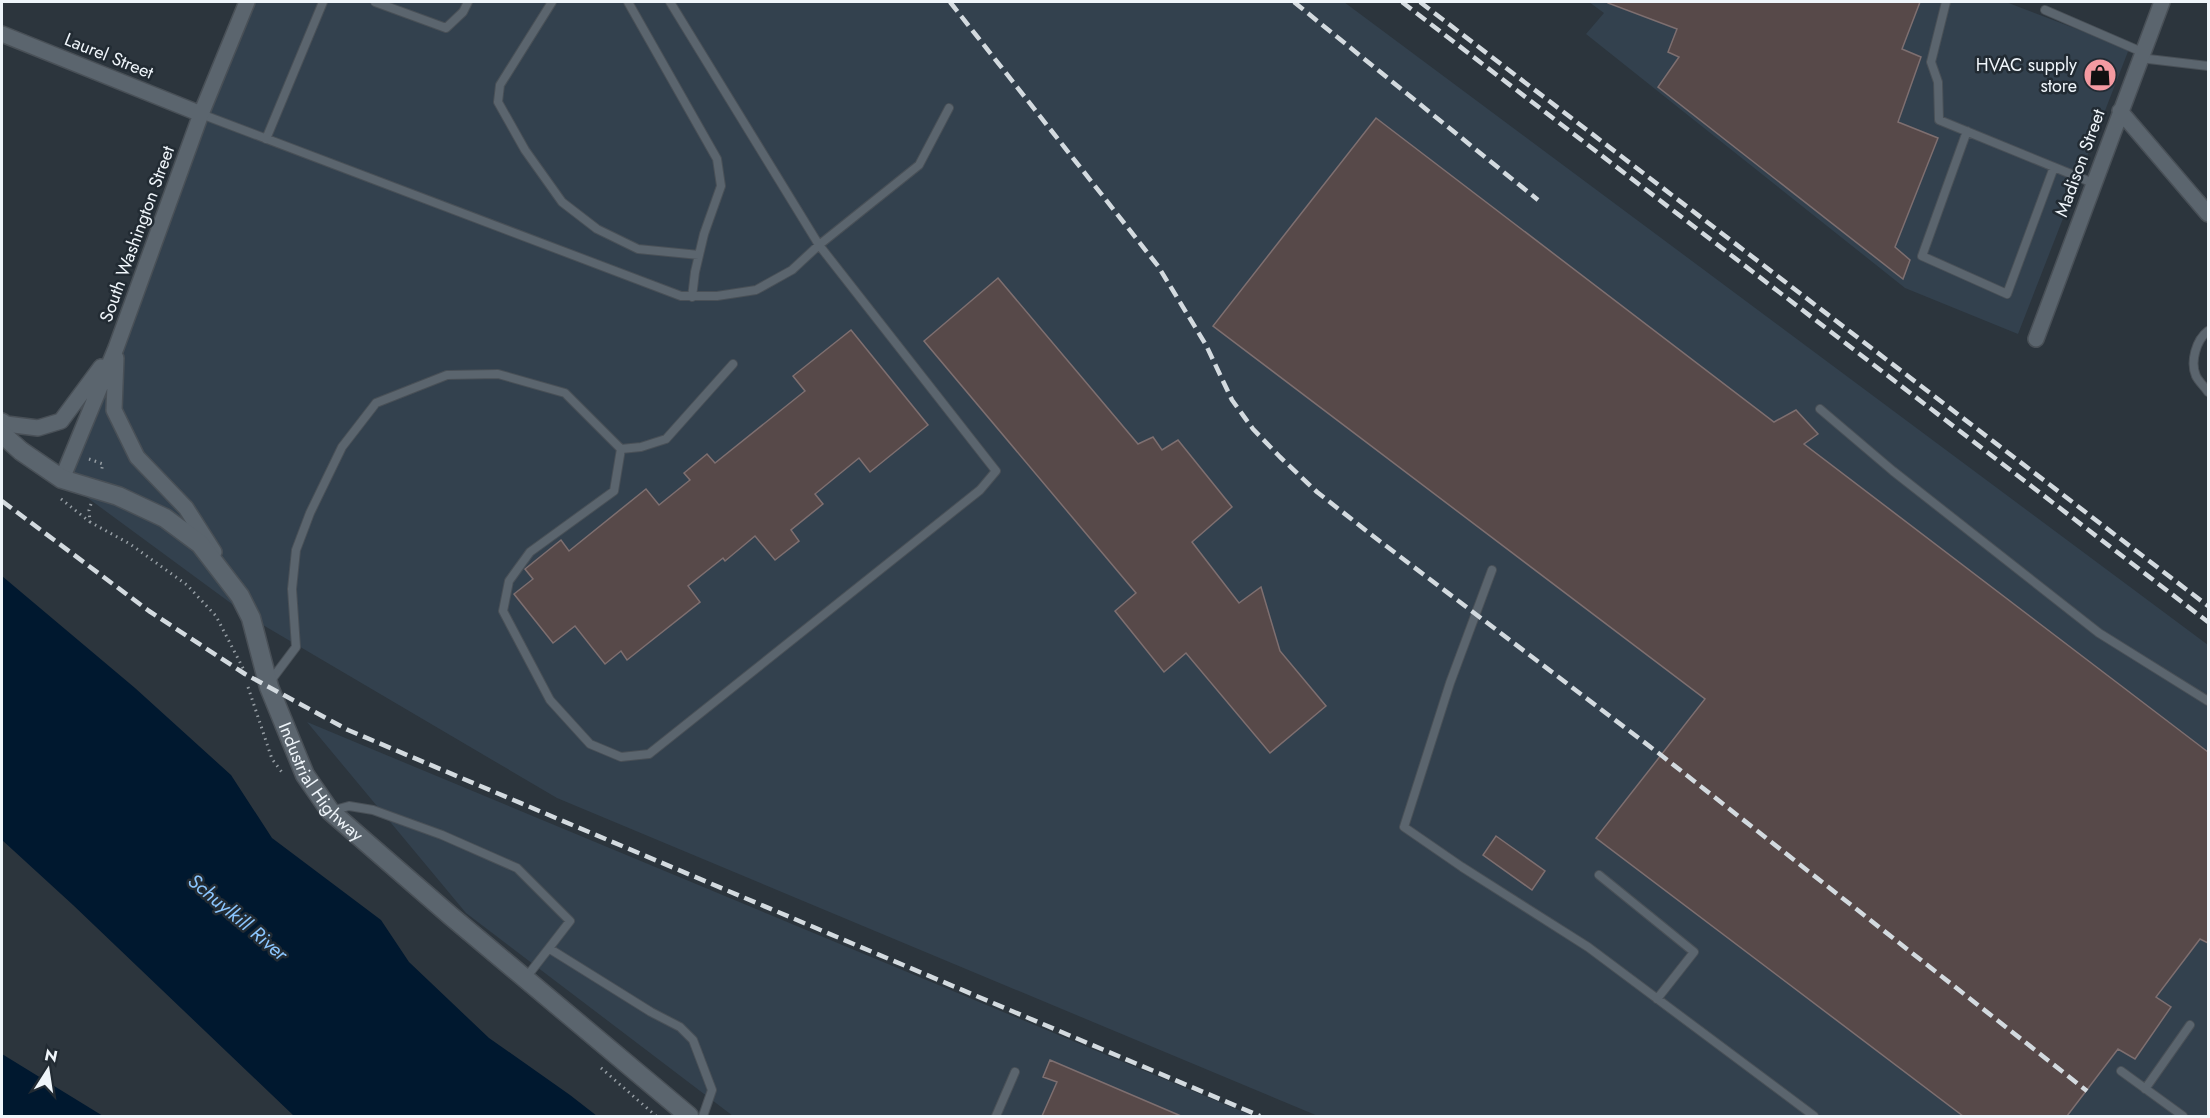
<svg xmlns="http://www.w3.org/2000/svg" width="2210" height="1118" font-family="Jost,sans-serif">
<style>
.built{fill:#33414e}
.water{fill:#00182f}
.building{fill:#574949;stroke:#7e6f70;stroke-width:1.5}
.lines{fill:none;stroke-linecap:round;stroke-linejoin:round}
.service-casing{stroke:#495057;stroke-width:10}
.minor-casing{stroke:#495057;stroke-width:18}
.tertiary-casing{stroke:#495057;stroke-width:21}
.path{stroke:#969ea4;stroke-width:3;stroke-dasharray:1.5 4.5;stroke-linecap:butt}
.service{stroke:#5b656e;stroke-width:8}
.minor{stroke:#5b656e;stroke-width:15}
.tertiary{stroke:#5b656e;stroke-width:18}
.rail{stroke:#d3dadf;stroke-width:4.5;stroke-dasharray:12 6;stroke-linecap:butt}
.labels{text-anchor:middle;stroke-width:5;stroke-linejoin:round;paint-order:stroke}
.street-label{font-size:18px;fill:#eff5fa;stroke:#222b33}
.poi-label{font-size:18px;fill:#eff5fa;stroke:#222b33;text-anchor:end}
.water-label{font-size:20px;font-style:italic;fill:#8bc5fd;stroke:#222b33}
</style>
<rect width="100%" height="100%" fill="#2c353d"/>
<path class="built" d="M 248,2 L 1344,2 L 2208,645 L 2208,1116 L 1318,1116 L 557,798 L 251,618 L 62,479 Z
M 1589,2 L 2006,2 L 2129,49 L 2018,334 L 1905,288 L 1586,34 L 1604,13 Z
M 307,722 L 1253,1116 L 733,1116 L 466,913 Z"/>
<path class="water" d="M 2,576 L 135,688 L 231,775 L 272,838 L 381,920 L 409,962 L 489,1038 L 570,1095 L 597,1116 L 294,1116 L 73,905 L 2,840 Z
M 2,1054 L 103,1116 L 2,1116 Z"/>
<path class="building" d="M 1608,2 L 1920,2 L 1902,49 L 1921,57 L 1898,122 L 1938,138 L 1895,247 L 1910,260 L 1903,279 L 1658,87 L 1679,57 L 1668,52 L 1677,29 L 1608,3 Z
M 1376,118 L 1774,422 L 1796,410 L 1818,434 L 1804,444 L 2208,752 L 2208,943 L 2200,939 L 2156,997 L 2171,1007 L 2135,1059 L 2118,1049 L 2067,1116 L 1963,1116 L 1596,838 L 1705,699 L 1213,326 Z
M 998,278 L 1138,444 L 1153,437 L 1162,450 L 1178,440 L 1232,507 L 1192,542 L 1239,603 L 1261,587 L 1280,651 L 1326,706 L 1270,753 L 1186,653 L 1164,672 L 1115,611 L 1136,593 L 924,341 Z
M 851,330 L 928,425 L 870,472 L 859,458 L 815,494 L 823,504 L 791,530 L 799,541 L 775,560 L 755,536 L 725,561 L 723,558 L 688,586 L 700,602 L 627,660 L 621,651 L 605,664 L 575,626 L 553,643 L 514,594 L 533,579 L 525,569 L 561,540 L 569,551 L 646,489 L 659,505 L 690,480 L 684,473 L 707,454 L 715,463 L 805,391 L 793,376 Z
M 1496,836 L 1545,871 L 1532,890 L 1483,855 Z
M 1050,1060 L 1181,1116 L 1042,1116 L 1057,1082 L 1043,1077 Z"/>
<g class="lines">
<defs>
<path id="service" d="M 375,2 L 446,28 L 463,12 L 468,2
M 552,2 L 500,85 L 498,102 L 525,150 L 562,202 L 597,229 L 638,249 L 699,255
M 628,2 L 717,159 L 721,186 L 704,234 L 695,272 L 692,297
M 1946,2 L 1931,62 L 1938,82 L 1939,120 L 2093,183
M 2045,10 L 2142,52
M 2140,58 L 2208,66
M 201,114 L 681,296 L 717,296 L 756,290 L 792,270 L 819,245 L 919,165 L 949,108
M 1967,131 L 1922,256 L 2007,294 L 2054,167
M 266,139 L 323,2
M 2208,331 C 2196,340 2190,362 2196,376 C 2199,382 2205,387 2208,392
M 1820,409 L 1893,471 L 2099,633 L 2208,701
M 621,449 L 614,491 L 530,552 L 509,581 L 503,611 L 550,700 L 590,744 L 621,757 L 649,754 L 980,490 L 996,471 L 819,245 L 670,2
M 621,449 L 641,447 L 666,439 L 733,364
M 1492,570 L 1450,683 L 1404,827 L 1462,867 L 1588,947 L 1814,1116
M 269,683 L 296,647 L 292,589 L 296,550 L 310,513 L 342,447 L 376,403 L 447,375 L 498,374 L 565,393 L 621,449
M 331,811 L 349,806 L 373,810 L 442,835 L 517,868 L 570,921 L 525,979
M 1599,875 L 1694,952 L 1657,999
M 550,949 L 651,1012 L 680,1027 L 693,1040 L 712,1090 L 703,1116
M 2121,1071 L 2183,1116
M 2145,1089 L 2190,1025
M 996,1116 L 1015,1072"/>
<path id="minor" d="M 2,34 L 201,114
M 2120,111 L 2208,214
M 2036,339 L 2162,2
M 116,358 L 114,410 L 137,457 L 186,508 L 214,552
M 2,421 L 6,424 L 38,428 L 61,421 L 101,367
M 62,479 L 116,348 L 201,114 L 247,2"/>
<g id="tertiary">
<path id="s1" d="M 2,434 L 21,451 L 62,479 L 118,496 L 165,518 L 200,544 L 240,596 L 251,618 L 269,687 L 305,775 L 330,811 L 452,917 L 689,1116"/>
</g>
</defs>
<use href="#service" class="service-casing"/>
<use href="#minor" class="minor-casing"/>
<use href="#tertiary" class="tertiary-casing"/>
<path class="path" d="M 89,459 L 103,464 L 101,472
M 61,499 L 90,522
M 91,504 L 89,510 L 90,522 L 130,544 L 187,585 L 216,616 L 245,672
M 248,687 L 272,759 L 284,775
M 601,1068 L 656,1116"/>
<use href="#service" class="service"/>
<use href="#minor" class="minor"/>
<use href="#tertiary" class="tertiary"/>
<path class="rail" d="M 950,2 L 1158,266 L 1206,345 L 1232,400 L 1253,429 L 1280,457 L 1317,492 L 1373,536 L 1661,755 L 2087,1091
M 1294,2 L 1538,200
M 1402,2 L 2208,622
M 1420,2 L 2208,606
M 2,501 L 149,611 L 245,674 L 348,730 L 1260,1116"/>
</g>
<defs>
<symbol id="shop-disc" viewBox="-11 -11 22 22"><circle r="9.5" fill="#f49aa1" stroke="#222b33"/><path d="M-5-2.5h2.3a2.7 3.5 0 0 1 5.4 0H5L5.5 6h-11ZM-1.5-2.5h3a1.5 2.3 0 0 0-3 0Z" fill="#111"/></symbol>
</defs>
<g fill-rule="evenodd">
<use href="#shop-disc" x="2081" y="56" width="38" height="38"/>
</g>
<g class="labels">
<g class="street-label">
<text transform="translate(109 56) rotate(22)" y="6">Laurel Street</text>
<text transform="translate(2080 163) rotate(-70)" y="6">Madison Street</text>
<text transform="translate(137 234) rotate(-70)" y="6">South Washington Street</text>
<text dy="6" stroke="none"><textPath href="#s1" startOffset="500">Industrial Highway</textPath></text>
</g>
<g class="poi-label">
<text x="2077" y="71">HVAC supply<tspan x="2077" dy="21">store</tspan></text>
</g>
<g class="water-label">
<text transform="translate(238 917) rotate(40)" y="7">Schuylkill River</text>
</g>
</g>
<rect width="2210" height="1118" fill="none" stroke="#eff5fa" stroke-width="6"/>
<g transform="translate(48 1070) rotate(12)" stroke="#222b33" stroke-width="4.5" paint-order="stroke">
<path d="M0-4.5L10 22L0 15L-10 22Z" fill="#eff5fa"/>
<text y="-9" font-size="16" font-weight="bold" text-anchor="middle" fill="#eff5fa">N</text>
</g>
</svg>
